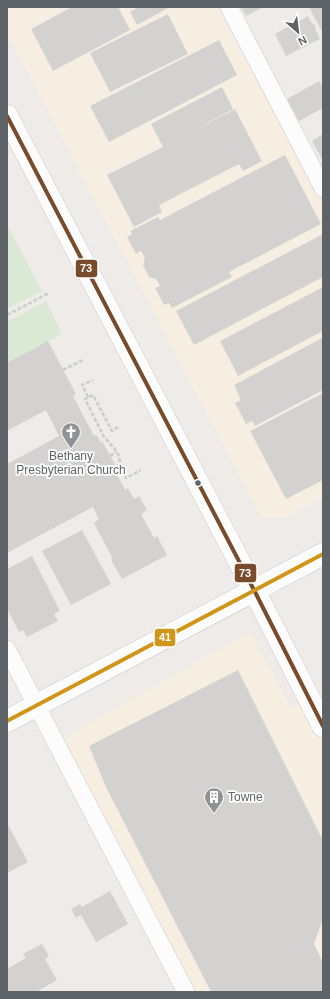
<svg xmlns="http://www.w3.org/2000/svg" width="330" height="999" font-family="Helvetica,sans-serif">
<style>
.commercial{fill:#f7eee2}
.green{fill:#dae9d4}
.building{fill:#d4d2d1}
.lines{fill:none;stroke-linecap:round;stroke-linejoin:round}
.lane-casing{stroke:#cac9c9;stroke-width:18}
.street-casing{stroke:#cac9c9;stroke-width:23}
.secondary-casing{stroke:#cacaca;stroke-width:23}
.path{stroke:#c8ceca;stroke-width:2.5;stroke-dasharray:4 2;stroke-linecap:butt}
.lane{stroke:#fcfcfc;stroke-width:17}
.street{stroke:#fcfcfc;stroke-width:22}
.secondary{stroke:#fcfcfc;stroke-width:22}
.bus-1-casing{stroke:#fff;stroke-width:7}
.bus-2-casing{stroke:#fff;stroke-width:7}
.bus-1{stroke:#7a4b2a;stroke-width:4}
.bus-2{stroke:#d1951a;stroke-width:4}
.bus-dot{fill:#5e6367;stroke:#fff;stroke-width:1.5}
.labels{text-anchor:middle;stroke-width:3.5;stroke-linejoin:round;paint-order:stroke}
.poi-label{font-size:12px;fill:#5e6367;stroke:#fff}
.line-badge{stroke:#fff;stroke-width:1.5}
.badge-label{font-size:11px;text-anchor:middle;font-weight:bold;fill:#fff}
</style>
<rect width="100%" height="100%" fill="#eeebe8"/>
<path class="commercial" d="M 7,7 L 218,7 L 323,206 L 323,498 L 288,517 L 261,517 L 7,33 Z
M 250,632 L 291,708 L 323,691 L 323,992 L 196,992 L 62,739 Z"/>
<path class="green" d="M 7,225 L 42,291 L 7,309 Z
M 46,301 L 62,334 L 7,363 L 7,322 Z"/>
<path class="building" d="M 72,7 L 118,7 L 130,30 L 53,71 L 31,29 Z
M 138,7 L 170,7 L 137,25 L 130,12 Z
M 241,7 L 264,7 L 246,16 Z
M 309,7 L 323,7 L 323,33 Z
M 168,14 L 188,54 L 110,92 L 90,53 Z
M 308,16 L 311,22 L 315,26 L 316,31 L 320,39 L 286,56 L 275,34 Z
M 219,40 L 237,75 L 109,142 L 90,106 Z
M 319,81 L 323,88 L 323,108 L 299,121 L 287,99 Z
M 222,87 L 233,109 L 184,136 L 235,109 L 262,161 L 243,171 L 239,164 L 159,205 L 162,212 L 134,227 L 107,175 L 163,147 L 151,124 Z
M 323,134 L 323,161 L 312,141 Z
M 285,155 L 321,224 L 229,272 L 232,277 L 172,308 L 169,303 L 164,305 L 155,288 L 160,286 L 156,279 L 149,277 L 143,265 L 145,258 L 141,251 L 136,254 L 127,237 L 132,234 L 130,231 L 158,217 L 160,220 Z
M 323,234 L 323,277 L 194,345 L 176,311 Z
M 323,287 L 323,331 L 238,376 L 220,341 Z
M 322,338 L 323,390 L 255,426 L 252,421 L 246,424 L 235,403 L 241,400 L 234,385 Z
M 48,341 L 76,394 L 73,396 L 94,436 L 97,435 L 100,442 L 102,441 L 117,468 L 114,469 L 125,490 L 128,488 L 134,499 L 139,496 L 147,510 L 141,514 L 154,538 L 157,536 L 167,555 L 122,579 L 111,560 L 113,559 L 94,523 L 99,519 L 93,507 L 7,553 L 7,464 L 59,436 L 46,410 L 7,431 L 7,363 Z
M 323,393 L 323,480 L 286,499 L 250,431 Z
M 82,530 L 111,584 L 71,605 L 42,551 Z
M 32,556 L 60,611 L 54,614 L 58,621 L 27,637 L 23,630 L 19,632 L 7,609 L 7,569 Z
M 238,670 L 323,841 L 323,918 L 314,944 L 323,963 L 323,992 L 211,992 L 106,787 L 89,746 Z
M 7,823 L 28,862 L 7,873 Z
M 110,891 L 128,924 L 96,942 L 81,915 L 76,918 L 71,909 L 80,904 L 82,907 Z
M 42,944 L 49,956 L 45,959 L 57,980 L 36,992 L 7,992 L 7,969 L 26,958 L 23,954 Z"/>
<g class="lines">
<defs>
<path id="lane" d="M 229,7 L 323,188
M 7,649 L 186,992"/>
<path id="street" d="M 7,721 L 323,554"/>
<path id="secondary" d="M 7,116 L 254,590 L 323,726"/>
</defs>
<use href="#lane" class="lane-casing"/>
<use href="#street" class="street-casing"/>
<use href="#secondary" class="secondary-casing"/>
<path class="path" d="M 7,315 L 49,293
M 63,370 L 83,360
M 88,397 L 82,385 L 93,380
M 118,427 L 112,431 L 93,395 L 85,399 L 104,437 L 114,448 L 119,456 L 121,469 L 126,478 L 141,470
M 110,456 L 116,452"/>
<use href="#lane" class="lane"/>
<use href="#street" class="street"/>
<use href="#secondary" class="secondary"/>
<defs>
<path id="bus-1" d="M 7,116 L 254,590 L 323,726"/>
<path id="bus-2" d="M 7,721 L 323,554"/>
</defs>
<use href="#bus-1" class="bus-1-casing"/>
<use href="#bus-2" class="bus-2-casing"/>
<use href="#bus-1" class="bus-1"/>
<use href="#bus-2" class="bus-2"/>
</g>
<defs>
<symbol id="church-pin" viewBox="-11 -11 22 30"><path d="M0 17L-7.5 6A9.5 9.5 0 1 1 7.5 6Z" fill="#909394" stroke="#fff"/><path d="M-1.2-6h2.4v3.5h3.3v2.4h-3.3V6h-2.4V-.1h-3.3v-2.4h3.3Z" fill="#fff"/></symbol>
<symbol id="building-pin" viewBox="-11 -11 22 30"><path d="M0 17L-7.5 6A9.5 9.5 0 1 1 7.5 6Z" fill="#909394" stroke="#fff"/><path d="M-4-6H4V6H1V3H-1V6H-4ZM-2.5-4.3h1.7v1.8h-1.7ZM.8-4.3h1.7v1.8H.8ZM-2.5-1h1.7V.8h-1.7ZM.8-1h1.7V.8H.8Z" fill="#fff"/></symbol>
</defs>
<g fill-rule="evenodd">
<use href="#church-pin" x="60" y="421" width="22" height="30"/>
<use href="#building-pin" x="203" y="786" width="22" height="30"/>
</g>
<circle class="bus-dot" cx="198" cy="483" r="3.5"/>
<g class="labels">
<g class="poi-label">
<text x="71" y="460">Bethany<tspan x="71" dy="14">Presbyterian Church</tspan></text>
<text x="228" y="801" text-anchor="start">Towne</text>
</g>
</g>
<g class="line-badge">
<rect x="75" y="259" width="23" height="19" rx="4" fill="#7a4b2a"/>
<rect x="234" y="563" width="23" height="20" rx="4" fill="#7a4b2a"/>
<rect x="154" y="628" width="22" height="19" rx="4" fill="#d1951a"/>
</g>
<g class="badge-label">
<text x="86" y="272">73</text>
<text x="245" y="577">73</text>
<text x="165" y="641">41</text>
</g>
<rect width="330" height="999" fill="none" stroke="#5e6367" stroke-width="16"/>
<g transform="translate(298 32) rotate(152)" stroke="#ffffff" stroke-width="3" paint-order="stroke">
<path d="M0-3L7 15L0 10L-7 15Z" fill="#5e6367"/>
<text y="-6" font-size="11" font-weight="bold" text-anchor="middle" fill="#5e6367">N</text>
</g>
</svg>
